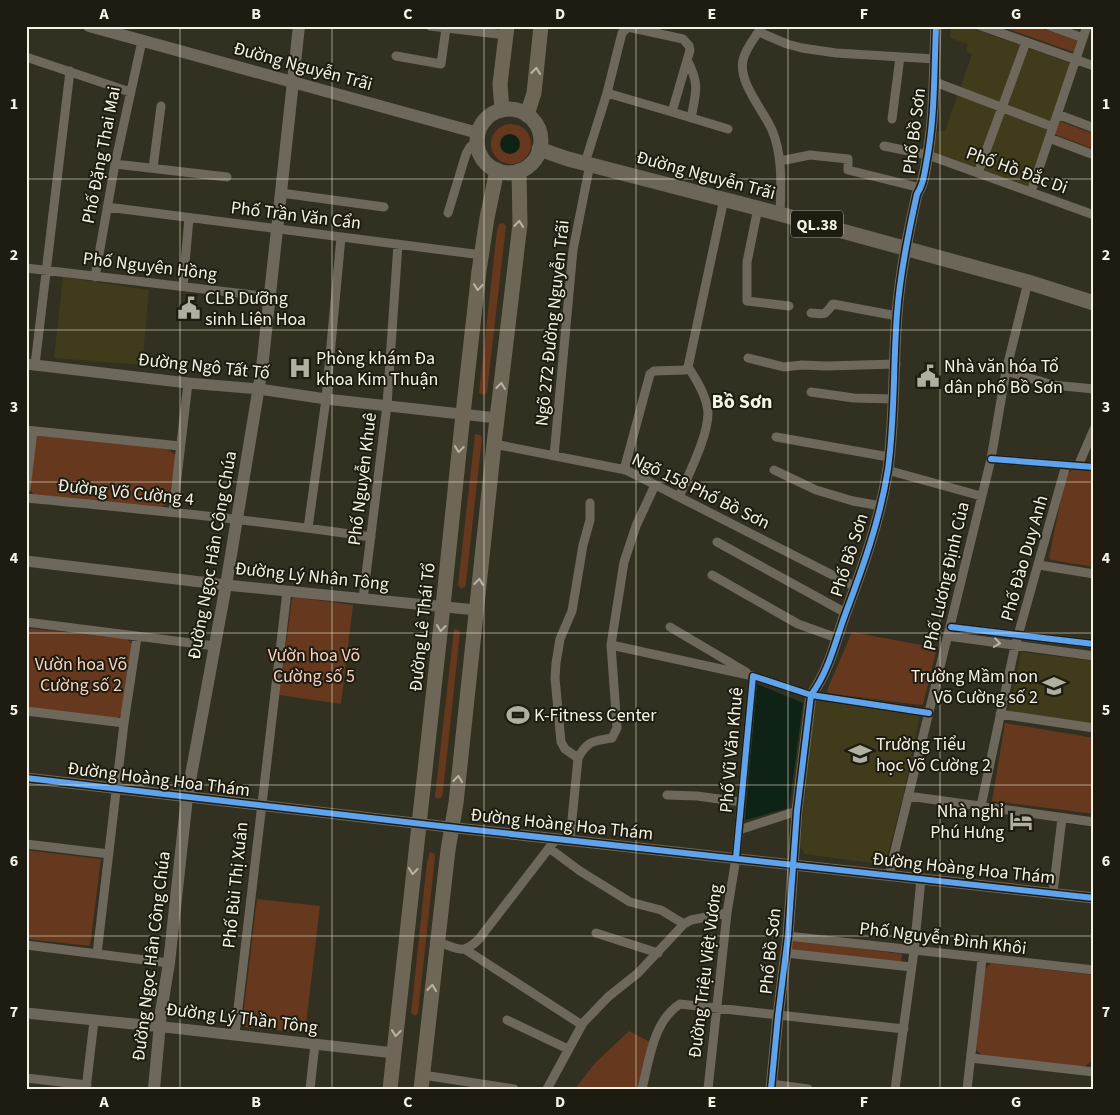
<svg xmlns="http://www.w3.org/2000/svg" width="1120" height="1115" font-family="'Source Sans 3',sans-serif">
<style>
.built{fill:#3f3b1b}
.green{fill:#66381d}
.water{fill:#0e2315}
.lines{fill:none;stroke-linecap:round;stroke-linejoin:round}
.minor{stroke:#6e675c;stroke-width:9}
.tertiary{stroke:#6e675c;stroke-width:11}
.secondary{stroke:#6e685c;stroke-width:12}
.primary{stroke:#6e6758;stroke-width:15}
.trunk{stroke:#6c6658;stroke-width:15}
.cycleway-casing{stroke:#1e1c11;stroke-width:9}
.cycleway{stroke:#60a3ed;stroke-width:6}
.oneway{stroke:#b8b5a5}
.oneway2{stroke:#b8b5a7}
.grid{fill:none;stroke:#f5f4e4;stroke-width:1;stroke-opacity:0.55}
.labels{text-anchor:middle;stroke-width:4;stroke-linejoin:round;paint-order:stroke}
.shield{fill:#1e1c11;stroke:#b4b3a5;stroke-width:1}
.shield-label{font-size:16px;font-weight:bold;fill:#f5f4e4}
.street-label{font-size:18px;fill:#f5f4e4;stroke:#1e1c11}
.poi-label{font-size:18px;fill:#f5f4e4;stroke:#1e1c11;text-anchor:start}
.park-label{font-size:18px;fill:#fbd3bf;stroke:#1e1c11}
.quarter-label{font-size:20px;font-weight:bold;fill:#f5f4e4;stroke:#1e1c11}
.neatline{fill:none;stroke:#f5f4e4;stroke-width:2}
.grid-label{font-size:16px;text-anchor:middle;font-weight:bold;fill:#f5f4e4}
</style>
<rect width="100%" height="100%" fill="#323021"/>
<path class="built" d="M 951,26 L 966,26 L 1070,63 L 1028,188 L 931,153 L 938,131 L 945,131 L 972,54 L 966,51 L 968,44 L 950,38 Z
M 63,277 L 149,290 L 142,365 L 54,358 Z
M 1021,652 L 1094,661 L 1094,724 L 1009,711 Z
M 820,699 L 920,716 L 904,792 L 885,865 L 805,854 L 800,847 L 813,704 Z"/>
<path class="green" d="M 1000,26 L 1036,26 L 1077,41 L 1073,52 Z
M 1059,121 L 1094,134 L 1094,149 L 1054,134 Z
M491 144a20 20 0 1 1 40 0a20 20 0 1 1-40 0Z
M 503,223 L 506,226 L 487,392 L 484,395 L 479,393 L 497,230 L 499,224 Z
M 41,434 L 167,449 L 176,455 L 169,501 L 161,508 L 34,495 L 29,488 L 35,437 Z
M 475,434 L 480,435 L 482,438 L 466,583 L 465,587 L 461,589 L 458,585 Z
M 1072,470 L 1094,470 L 1094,567 L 1051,560 L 1049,557 L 1066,475 Z
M 294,597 L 353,605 L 341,704 L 279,695 L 292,599 Z
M 26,628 L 127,639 L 132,644 L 123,713 L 117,719 L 26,708 Z
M 454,629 L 459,630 L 460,633 L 443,792 L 442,797 L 437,799 L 435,796 Z
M 852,632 L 937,648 L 923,704 L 920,705 L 827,693 L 828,688 Z
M 1005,723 L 1094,738 L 1094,814 L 992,801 Z
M 26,850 L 101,859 L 90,946 L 26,939 Z
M 430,852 L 435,854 L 435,857 L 418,1013 L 415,1016 L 411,1013 L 427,862 Z
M 257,899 L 320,906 L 305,1033 L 245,1027 L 242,1024 Z
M 792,940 L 902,954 L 901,962 L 791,949 Z
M 991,963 L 1094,975 L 1094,1043 L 1091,1062 L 1082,1068 L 982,1055 L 976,1050 L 984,970 Z
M 629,1031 L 650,1042 L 638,1089 L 575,1089 L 595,1063 Z"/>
<path class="water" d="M500 144a10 10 0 1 1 20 0a10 10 0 1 1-20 0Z
M 757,684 L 803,703 L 789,808 L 745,820 Z"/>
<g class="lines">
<path class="minor" d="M 430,26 L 506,35
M 762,26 C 756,37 746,47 743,60 C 738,83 764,111 772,130 C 783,156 781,186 780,214
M 981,26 L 1094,66
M 1050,26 L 1083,38
M 759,32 L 787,44 L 802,48 L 836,53 L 935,59
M 396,56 L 441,64 L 446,28
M 26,57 L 130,92
M 687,60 C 700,84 696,92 691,118
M 935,82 L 1053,127
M 607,93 L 672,112
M 1057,114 L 1094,128
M 892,119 L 900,57
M 1049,138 L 1094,155
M 884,146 L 928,155 L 1094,215
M 780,161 L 810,155 L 848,159 L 848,170 L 921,188
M 585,163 L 607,93 L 622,33 L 628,27 L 683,39 L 689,46 L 690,50 L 672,112 L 728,129
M 115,164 L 227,177
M 153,168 L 161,106
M 978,173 L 1026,42
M 1031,192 L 1087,26
M 281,193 L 384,207
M 107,207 L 482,255
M 758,208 L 747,262 L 747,301 L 789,306
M 448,213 L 466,154 L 470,147 L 477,142
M 26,268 L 270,297
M 95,277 L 115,164 L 142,41
M 183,286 L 189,218
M 811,313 C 827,314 823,316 833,304 L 897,316
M 748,358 L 784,367 L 802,365 L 826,366 L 896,364
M 35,365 L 70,71
M 1006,371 L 1053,385 L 1094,389
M 811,392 L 854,398 L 893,399
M 26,430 L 180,446
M 776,437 L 889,457
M 494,444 L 626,470 L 856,587
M 554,456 L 573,250 L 590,164
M 991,459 L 1094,467
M 1078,466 L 1094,429
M 624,470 L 650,374 L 654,371 L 685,370 L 688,367 L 724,199
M 774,470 L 816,490 L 853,501 L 881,506
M 887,470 L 981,496
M 655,485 L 636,526 L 624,562 L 611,645 L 753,676
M 26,489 L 33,431
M 679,497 C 688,475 708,437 708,413 C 707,397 697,380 688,367
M 26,498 C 141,509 257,520 371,537
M 173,512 L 188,383
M 308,528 L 326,399 L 341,237
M 717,542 L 846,613
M 1039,565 L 1094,574
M 712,575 L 798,624 L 837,638
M 363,599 L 387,405 L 398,244
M 26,622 L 215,646
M 670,627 L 746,672
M 951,627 L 1094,644
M 948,636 L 1094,656
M 26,711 L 124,723
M 1000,714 L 1094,728
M 578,758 L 565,749 L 561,742 L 555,678 L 556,663 L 560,639 L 572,611 L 583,545 L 590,520 L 590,503
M 667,795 L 697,796 L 741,802
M 908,796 L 1094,822
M 981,806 L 1015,646 L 1066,465
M 739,830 L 797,811
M 570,840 L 578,758 C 588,740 594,741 612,738 L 617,728 L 611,645
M 26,844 L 109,854
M 549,848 L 580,871 L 630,902 L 661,910 L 684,924
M 889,875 L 991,459 L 1006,371 L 1028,282
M 1053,893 L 1062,818
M 596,933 L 658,953
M 788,936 L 1094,970
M 438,942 C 458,948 462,956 479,939 L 556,839
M 26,945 L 169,963
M 466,950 L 582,1025
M 786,953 L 911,967
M 97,954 L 124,723 L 137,637
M 507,1020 L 568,1049
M 235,1034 L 287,591
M 971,1058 L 1094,1072
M 423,1075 L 514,1089
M 26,1078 L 87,1085
M 771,1084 L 808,1089
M 86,1089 L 94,1021
M 310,1089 L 315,1044
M 547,1089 L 583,1023 L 608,997 L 638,973 L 684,924 L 691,920 L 727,913
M 642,1089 C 649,1061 653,1021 680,1004 L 904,1029
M 708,1089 L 727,913 L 736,858 L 753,676 L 811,695 L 929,713
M 895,1089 L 914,951 L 921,879
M 967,1089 L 982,959"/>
<path class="tertiary" d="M 26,364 L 188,383 L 259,389 L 326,399 L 497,418
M 26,561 L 226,585 L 476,610
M 26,778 L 466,829 L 1094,898
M 26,1013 L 173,1028 L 394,1053
M 771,1089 L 778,1016 L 788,936 L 797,811 L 811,695 C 829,671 835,642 845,615 C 863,567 880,520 888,469 C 895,418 893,365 897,314 C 900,273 908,234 917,194 C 923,185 924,176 926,165 C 935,119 934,73 936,26"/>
<path class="secondary" d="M 89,26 L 478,133
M 154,1089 L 161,1012 L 169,963 L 187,797 L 226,585 L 262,368 L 299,26"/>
<path class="primary" d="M 502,110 L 500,84 L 507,26
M 527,115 L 534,93 L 541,26
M 390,1089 L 443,606 L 463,414 L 479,271 L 487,218 L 497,170
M 421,1089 L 448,850 L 456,803 L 494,444 L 520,224 L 519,171"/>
<path class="trunk" d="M477 141a32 32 0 1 1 64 0a32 32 0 1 1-64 0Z
M 539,149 L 568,159 L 780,214 L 1028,282 L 1094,303"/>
<defs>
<path id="cycleway" d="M 991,459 L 1094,467
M 951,627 L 1094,644
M 26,778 L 466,829 L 1094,898
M 736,858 L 753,676 L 811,695 L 929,713
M 771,1089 L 778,1016 L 788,936 L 797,811 L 811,695 C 829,671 835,642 845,615 C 863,567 880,520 888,469 C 895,418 893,365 897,314 C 900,273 908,234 917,194 C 923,185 924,176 926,165 C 935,119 934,73 936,26"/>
</defs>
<use href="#cycleway" class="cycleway-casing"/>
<use href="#cycleway" class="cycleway"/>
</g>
<defs><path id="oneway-chevron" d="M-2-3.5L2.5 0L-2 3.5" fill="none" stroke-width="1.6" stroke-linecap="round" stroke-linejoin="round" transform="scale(1.25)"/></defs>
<g class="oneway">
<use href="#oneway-chevron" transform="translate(536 71) rotate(-84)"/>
<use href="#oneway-chevron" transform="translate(519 224) rotate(-84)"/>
<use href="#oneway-chevron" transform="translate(478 287) rotate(97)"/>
<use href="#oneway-chevron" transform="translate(501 386) rotate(-83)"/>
<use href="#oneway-chevron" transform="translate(459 449) rotate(96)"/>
<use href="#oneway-chevron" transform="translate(479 582) rotate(-84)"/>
<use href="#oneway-chevron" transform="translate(441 628) rotate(96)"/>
<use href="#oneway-chevron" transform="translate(458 779) rotate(-84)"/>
<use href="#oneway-chevron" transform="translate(413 871) rotate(96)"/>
<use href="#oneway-chevron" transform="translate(432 988) rotate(-84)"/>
<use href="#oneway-chevron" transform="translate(396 1033) rotate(96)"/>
</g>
<use class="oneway2" href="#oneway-chevron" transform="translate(997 643) rotate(8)"/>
<path class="grid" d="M 180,26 L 180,1089M 332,26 L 332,1089M 484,26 L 484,1089M 636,26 L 636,1089M 788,26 L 788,1089M 940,26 L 940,1089M 26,179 L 1094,179M 26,330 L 1094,330M 26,482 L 1094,482M 26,633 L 1094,633M 26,785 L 1094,785M 26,936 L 1094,936"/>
<defs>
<symbol id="civic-bare" viewBox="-9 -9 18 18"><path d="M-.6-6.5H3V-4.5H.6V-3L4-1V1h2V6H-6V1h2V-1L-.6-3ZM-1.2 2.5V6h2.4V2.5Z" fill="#b1afa0" stroke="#1e1c11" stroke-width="2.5" paint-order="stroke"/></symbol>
<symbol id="hospital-bare" viewBox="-9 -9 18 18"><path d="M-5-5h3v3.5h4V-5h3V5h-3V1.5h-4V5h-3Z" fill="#b1afa0" stroke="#1e1c11" stroke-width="2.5" paint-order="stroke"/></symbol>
<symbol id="school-bare" viewBox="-9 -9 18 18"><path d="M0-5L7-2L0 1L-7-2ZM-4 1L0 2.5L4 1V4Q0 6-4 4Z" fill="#b1afa0" stroke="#1e1c11" stroke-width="2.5" paint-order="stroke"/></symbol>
<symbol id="stadium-bare" viewBox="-9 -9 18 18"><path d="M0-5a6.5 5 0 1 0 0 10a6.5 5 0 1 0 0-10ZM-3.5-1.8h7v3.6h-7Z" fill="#b1afa0" stroke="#1e1c11" stroke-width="2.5" paint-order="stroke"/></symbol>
<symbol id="hotel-bare" viewBox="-9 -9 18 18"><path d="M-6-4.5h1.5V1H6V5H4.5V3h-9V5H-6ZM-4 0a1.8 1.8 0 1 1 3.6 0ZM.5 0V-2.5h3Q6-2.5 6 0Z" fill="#b1afa0" stroke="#1e1c11" stroke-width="2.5" paint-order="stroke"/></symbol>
</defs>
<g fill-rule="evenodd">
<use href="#civic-bare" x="173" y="292" width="32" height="32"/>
<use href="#hospital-bare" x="284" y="352" width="32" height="32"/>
<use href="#civic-bare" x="912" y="360" width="32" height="32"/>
<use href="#school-bare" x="1038" y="670" width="32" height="32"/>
<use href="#stadium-bare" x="502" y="699" width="32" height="32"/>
<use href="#school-bare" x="844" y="738" width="32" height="32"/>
<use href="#hotel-bare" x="1005" y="805" width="32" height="32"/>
</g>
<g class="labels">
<rect class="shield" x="791" y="210.5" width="52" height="27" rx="4"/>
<g class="shield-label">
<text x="817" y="230">QL.38</text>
</g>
<g class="street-label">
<text transform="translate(303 66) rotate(15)" y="6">Đường Nguyễn Trãi</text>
<text transform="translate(914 131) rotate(-83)" y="6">Phố Bồ Sơn</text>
<text transform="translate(101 155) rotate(-79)" y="6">Phố Đặng Thai Mai</text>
<text transform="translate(1017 170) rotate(20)" y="6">Phố Hồ Đắc Di</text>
<text transform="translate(706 175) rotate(15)" y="6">Đường Nguyễn Trãi</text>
<text transform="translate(296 215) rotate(7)" y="6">Phố Trần Văn Cẩn</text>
<text transform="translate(150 266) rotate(7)" y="6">Phố Nguyên Hồng</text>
<text transform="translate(552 323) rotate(-84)" y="6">Ngõ 272 Đường Nguyễn Trãi</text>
<text transform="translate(204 366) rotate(6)" y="6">Đường Ngô Tất Tố</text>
<text transform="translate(362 479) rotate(-83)" y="6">Phố Nguyễn Khuê</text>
<text transform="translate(701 491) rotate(26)" y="6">Ngõ 158 Phố Bồ Sơn</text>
<text transform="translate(126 492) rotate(6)" y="6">Đường Võ Cường 4</text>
<text transform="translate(212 555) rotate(-80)" y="6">Đường Ngọc Hân Công Chúa</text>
<text transform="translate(849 555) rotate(-72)" y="6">Phố Bồ Sơn</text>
<text transform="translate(1024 558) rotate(-74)" y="6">Phố Đào Duy Anh</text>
<text transform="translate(312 576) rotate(6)" y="6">Đường Lý Nhân Tông</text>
<text transform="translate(946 576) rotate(-77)" y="6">Phố Lương Định Của</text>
<text transform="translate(422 627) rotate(-84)" y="6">Đường Lê Thái Tổ</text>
<text transform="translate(731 750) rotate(-85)" y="6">Phố Vũ Văn Khuê</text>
<text transform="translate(159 779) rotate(7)" y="6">Đường Hoàng Hoa Thám</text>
<text transform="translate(562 824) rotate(6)" y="6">Đường Hoàng Hoa Thám</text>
<text transform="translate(964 868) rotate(6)" y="6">Đường Hoàng Hoa Thám</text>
<text transform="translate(235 885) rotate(-84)" y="6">Phố Bùi Thị Xuân</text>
<text transform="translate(943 938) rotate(7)" y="6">Phố Nguyễn Đình Khôi</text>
<text transform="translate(770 951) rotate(-84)" y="6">Phố Bồ Sơn</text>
<text transform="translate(151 956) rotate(-83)" y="6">Đường Ngọc Hân Công Chúa</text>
<text transform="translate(705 971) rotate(-83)" y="6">Đường Triệu Việt Vương</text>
<text transform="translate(242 1018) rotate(7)" y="6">Đường Lý Thần Tông</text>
</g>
<g class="poi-label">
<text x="205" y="304">CLB Dưỡng<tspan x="205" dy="21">sinh Liên Hoa</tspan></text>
<text x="316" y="364">Phòng khám Đa<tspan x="316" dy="21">khoa Kim Thuận</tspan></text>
<text x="944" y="372">Nhà văn hóa Tổ<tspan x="944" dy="21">dân phố Bồ Sơn</tspan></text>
<text x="1038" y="682" text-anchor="end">Trường Mầm non<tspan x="1038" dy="21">Võ Cường số 2</tspan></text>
<text x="534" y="721">K-Fitness Center</text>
<text x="876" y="750">Trường Tiểu<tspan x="876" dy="21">học Võ Cường 2</tspan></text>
<text x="1004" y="817" text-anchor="end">Nhà nghỉ<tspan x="1004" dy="21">Phú Hưng</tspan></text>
</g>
<g class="park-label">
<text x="314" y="661">Vườn hoa Võ<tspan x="314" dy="21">Cường số 5</tspan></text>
<text x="81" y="670">Vườn hoa Võ<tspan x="81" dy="21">Cường số 2</tspan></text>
</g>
<g class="quarter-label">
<text x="742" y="408">Bồ Sơn</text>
</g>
</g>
<rect width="1120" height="1115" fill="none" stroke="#1e1c11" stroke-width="55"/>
<rect x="28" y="28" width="1064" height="1060" class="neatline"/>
<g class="grid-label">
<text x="104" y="19">A</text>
<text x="256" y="19">B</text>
<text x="408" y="19">C</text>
<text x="560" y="19">D</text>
<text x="712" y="19">E</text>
<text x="864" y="19">F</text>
<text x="1016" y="19">G</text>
<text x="14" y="109">1</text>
<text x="1106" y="109">1</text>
<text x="14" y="260">2</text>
<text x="1106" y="260">2</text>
<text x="14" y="412">3</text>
<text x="1106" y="412">3</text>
<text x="14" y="563">4</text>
<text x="1106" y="563">4</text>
<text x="14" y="715">5</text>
<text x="1106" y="715">5</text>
<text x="14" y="866">6</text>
<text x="1106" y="866">6</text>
<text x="14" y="1017">7</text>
<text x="1106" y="1017">7</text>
<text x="104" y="1107">A</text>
<text x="256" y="1107">B</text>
<text x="408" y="1107">C</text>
<text x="560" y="1107">D</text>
<text x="712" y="1107">E</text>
<text x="864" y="1107">F</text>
<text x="1016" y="1107">G</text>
</g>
</svg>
